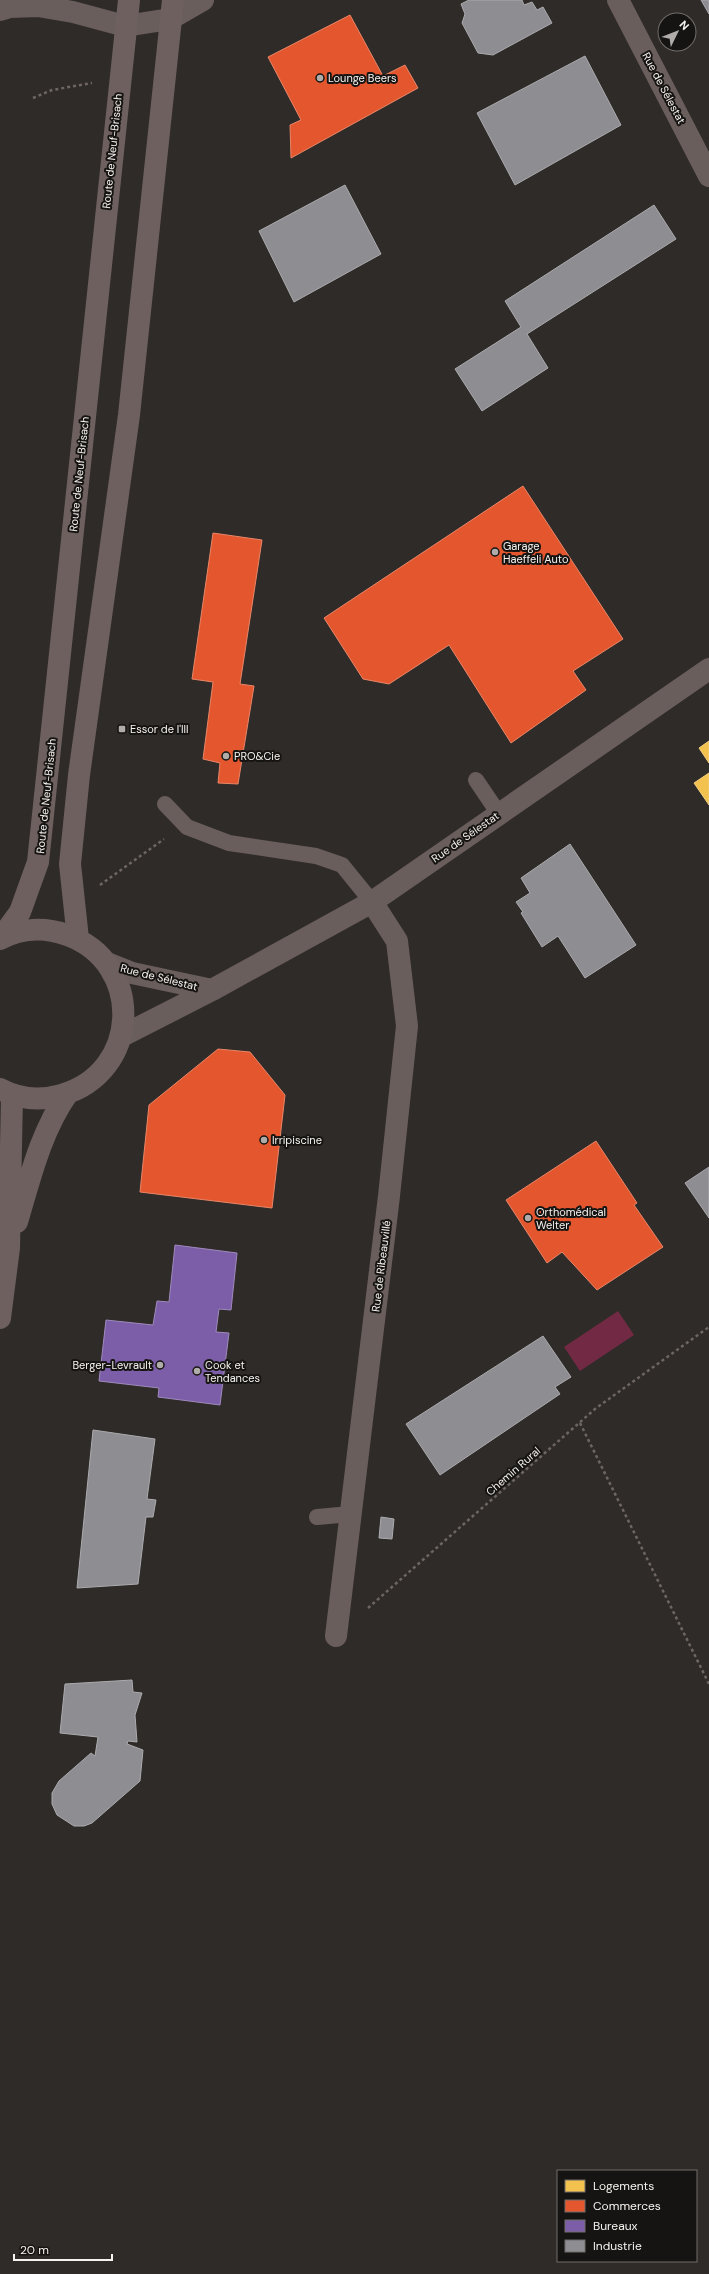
<svg xmlns="http://www.w3.org/2000/svg" width="709" height="2274" font-family="'DM Sans',sans-serif">
<style>
.water{fill:#722943}
.homes{fill:#f2c14e;stroke:#f3d07e}
.shops{fill:#e4572e;stroke:#e98668}
.offices{fill:#7b5ea7;stroke:#a08abd}
.industry{fill:#8d8d92;stroke:#acabae}
.lines{fill:none;stroke-linecap:round;stroke-linejoin:round}
.path{stroke:#6e6664;stroke-width:2.5;stroke-dasharray:3 3;stroke-linecap:butt}
.lane{stroke:#6a5e5c;stroke-width:16}
.street{stroke:#6a5e5c;stroke-width:22}
.secondary{stroke:#6d605e;stroke-width:22}
.poi-dot{fill:#b0acaa;stroke:#161412;stroke-width:1.5}
.labels{text-anchor:middle;stroke-width:4;stroke-linejoin:round;paint-order:stroke}
.poi-label{font-size:11px;fill:#f6f2ef;stroke:#161412;text-anchor:start}
.street-label{font-size:11px;fill:#f6f2ef;stroke:#161412}
</style>
<rect width="100%" height="100%" fill="#2f2b29"/>
<path class="water" d="M 618,1311 L 634,1335 L 580,1371 L 564,1347 Z"/>
<path class="homes" d="M 709,741 L 709,763 L 699,748 Z
M 709,773 L 709,805 L 694,783 Z"/>
<path class="shops" d="M 350,15 L 383,76 L 405,65 L 418,88 L 291,158 L 290,125 L 301,120 L 268,57 Z
M 523,486 L 623,639 L 573,671 L 586,690 L 511,743 L 449,645 L 389,684 L 363,679 L 324,618 Z
M 213,533 L 262,540 L 240,684 L 254,686 L 238,784 L 218,783 L 220,763 L 203,759 L 213,682 L 192,679 Z
M 218,1049 L 250,1052 L 285,1095 L 272,1208 L 140,1192 L 149,1105 Z
M 596,1141 L 637,1203 L 634,1205 L 663,1247 L 597,1290 L 562,1252 L 547,1263 L 506,1200 Z"/>
<path class="offices" d="M 175,1245 L 237,1253 L 231,1310 L 219,1309 L 216,1332 L 229,1333 L 220,1405 L 158,1397 L 159,1388 L 99,1381 L 106,1320 L 153,1325 L 157,1301 L 169,1302 Z"/>
<path class="industry" d="M 469,0 L 522,0 L 524,5 L 532,2 L 537,10 L 543,7 L 552,23 L 493,55 L 478,53 L 462,23 L 465,14 L 461,4 Z
M 701,0 L 709,0 L 709,14 Z
M 585,56 L 621,125 L 515,185 L 477,113 Z
M 345,185 L 381,254 L 294,302 L 259,231 Z
M 654,205 L 676,239 L 527,334 L 548,368 L 482,411 L 455,369 L 521,327 L 505,301 Z
M 570,844 L 636,945 L 585,978 L 558,936 L 542,947 L 521,913 L 523,912 L 516,902 L 530,893 L 521,878 Z
M 709,1167 L 709,1218 L 685,1183 Z
M 543,1336 L 571,1377 L 555,1387 L 560,1394 L 440,1475 L 406,1424 Z
M 93,1430 L 155,1439 L 147,1499 L 156,1500 L 153,1517 L 146,1517 L 138,1584 L 77,1588 Z
M 381,1517 L 394,1519 L 392,1539 L 379,1538 Z
M 132,1680 L 133,1692 L 142,1693 L 135,1715 L 137,1742 L 128,1741 L 127,1744 L 143,1750 L 140,1781 L 92,1823 L 84,1826 L 74,1826 L 57,1815 L 52,1804 L 52,1793 L 59,1781 L 91,1753 L 95,1756 L 98,1737 L 60,1733 L 65,1684 Z"/>
<g class="lines">
<path class="path" d="M 33,98 L 52,90 L 92,83
M 100,885 L 164,839
M 580,1423 L 709,1684
M 368,1608 L 595,1409 L 709,1327"/>
<path class="lane" d="M 476,780 L 499,814
M 165,804 L 187,827 L 229,843 L 316,856 L 342,865 L 372,902
M 317,1517 L 351,1514"/>
<path class="street" d="M 618,0 L 709,176
M 0,10 L 10,7 L 38,6 L 73,12 L 125,26 L 170,19 L 203,0
M 107,963 L 132,973 L 212,990
M 122,1036 L 212,990 L 372,902 L 709,669
M 336,1636 L 389,1196 L 407,1026 L 397,941 L 372,902"/>
<path class="secondary" d="M 1,938 L 20,912 L 38,862 L 129,0
M 0,939 C 21,928 45,927 67,935 C 145,963 141,1073 61,1095 C 40,1101 19,1099 0,1089
M 78,939 L 70,864 L 79,775 L 129,415 L 173,0
M 17,1222 C 30,1178 41,1131 68,1093
M 0,1318 L 9,1248 L 12,1095"/>
</g>
<g class="poi-dot">
<circle cx="320" cy="78" r="4"/>
<circle cx="495" cy="552" r="4"/>
<rect x="118" y="725" width="8" height="8" rx="2"/>
<circle cx="226" cy="756" r="4"/>
<circle cx="264" cy="1140" r="4"/>
<circle cx="528" cy="1218" r="4"/>
<circle cx="160" cy="1365" r="4"/>
<circle cx="197" cy="1371" r="4"/>
</g>
<g class="labels">
<g class="poi-label">
<text x="328" y="82">Lounge Beers</text>
<text x="503" y="550">Garage<tspan x="503" dy="13">Haeffeli Auto</tspan></text>
<text x="130" y="733">Essor de l'Ill</text>
<text x="234" y="760">PRO&amp;Cie</text>
<text x="272" y="1144">Irripiscine</text>
<text x="536" y="1216">Orthomédical<tspan x="536" dy="13">Welter</tspan></text>
<text x="152" y="1369" text-anchor="end">Berger-Levrault</text>
<text x="205" y="1369">Cook et<tspan x="205" dy="13">Tendances</tspan></text>
</g>
<g class="street-label">
<text transform="translate(664 88) rotate(62)" y="4">Rue de Sélestat</text>
<text transform="translate(112 151) rotate(-84)" y="4">Route de Neuf-Brisach</text>
<text transform="translate(79 474) rotate(-84)" y="4">Route de Neuf-Brisach</text>
<text transform="translate(46 796) rotate(-84)" y="4">Route de Neuf-Brisach</text>
<text transform="translate(465 837) rotate(-35)" y="4">Rue de Sélestat</text>
<text transform="translate(159 977) rotate(14)" y="4">Rue de Sélestat</text>
<text transform="translate(381 1266) rotate(-83)" y="4">Rue de Ribeauvillé</text>
<text transform="translate(513 1471) rotate(-41)" y="4">Chemin Rural</text>
</g>
</g>
<rect x="557" y="2170" width="140" height="92" fill="#161412" stroke="#706d6a"/>
<rect x="565" y="2180" width="20" height="12" fill="#f2c14e" stroke="#706d6a"/>
<text x="593" y="2190" font-size="12" fill="#f6f2ef">Logements</text>
<rect x="565" y="2200" width="20" height="12" fill="#e4572e" stroke="#706d6a"/>
<text x="593" y="2210" font-size="12" fill="#f6f2ef">Commerces</text>
<rect x="565" y="2220" width="20" height="12" fill="#7b5ea7" stroke="#706d6a"/>
<text x="593" y="2230" font-size="12" fill="#f6f2ef">Bureaux</text>
<rect x="565" y="2240" width="20" height="12" fill="#8d8d92" stroke="#706d6a"/>
<text x="593" y="2250" font-size="12" fill="#f6f2ef">Industrie</text>
<g transform="translate(677 32) rotate(47)"><circle r="19" fill="#161412" stroke="#706d6a"/>
<path d="M0-3L7 15L0 10L-7 15Z" fill="#b0acaa"/>
<text y="-6" font-size="11" font-weight="bold" text-anchor="middle" fill="#f6f2ef">N</text>
</g>
<path d="M14 2254v6h98v-6" fill="none" stroke="#f6f2ef" stroke-width="2"/>
<text x="20" y="2254" font-size="12" fill="#f6f2ef" stroke="#161412" stroke-width="3" paint-order="stroke">20 m</text>
</svg>
